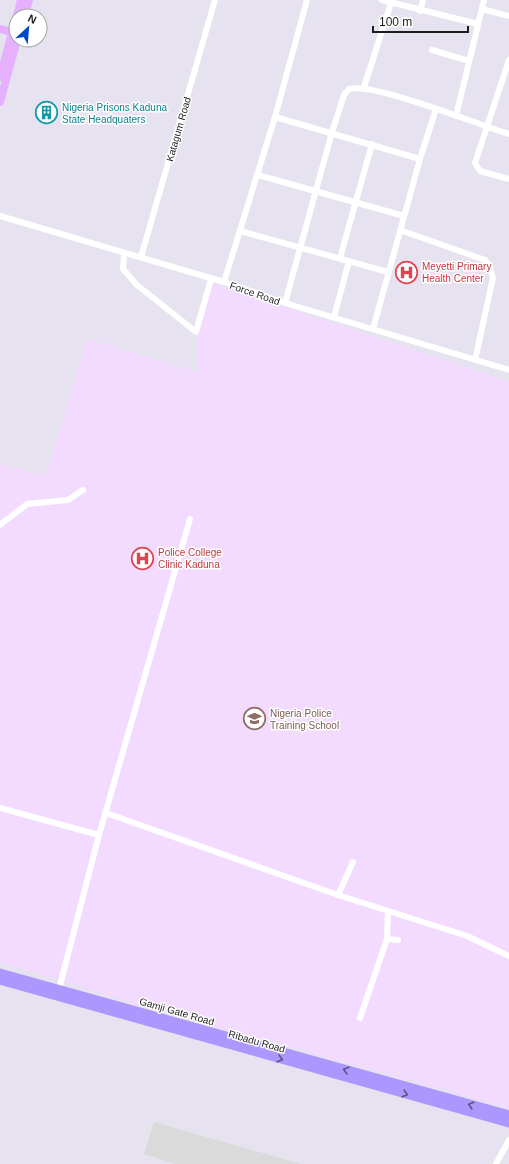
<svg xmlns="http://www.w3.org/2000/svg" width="509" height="1164" font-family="Helvetica,sans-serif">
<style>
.residential{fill:#dadadb}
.education{fill:#f2dbff}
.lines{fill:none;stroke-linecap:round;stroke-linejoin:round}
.street{stroke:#fff;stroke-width:6}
.secondary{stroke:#e6b0fe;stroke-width:8}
.primary{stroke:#ac97ff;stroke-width:9}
.oneway{stroke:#5d5483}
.labels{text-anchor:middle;stroke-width:3;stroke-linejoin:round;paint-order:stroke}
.culture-label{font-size:10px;fill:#0d838f;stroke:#fff;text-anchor:start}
.street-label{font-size:10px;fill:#1d1d1d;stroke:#fff}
.health-label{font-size:10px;fill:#be3a42;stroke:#fff;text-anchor:start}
.education-label{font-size:10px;fill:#785e54;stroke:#fff;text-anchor:start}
</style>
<rect width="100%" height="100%" fill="#e6e2ef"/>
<path class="residential" d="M 154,1122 L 301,1164 L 176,1164 L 144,1154 Z"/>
<path class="education" d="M 212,283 L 509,382 L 509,1108 L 132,1003 L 0,962 L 0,464 L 46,476 L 87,339 L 197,372 L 198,330 Z"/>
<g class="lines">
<path class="street" d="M 382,0 L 478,24
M 482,9 L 509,16
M 420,11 L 423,0
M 432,50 L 469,61
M 509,60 L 475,163 L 480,171 L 509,179
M 364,87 L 391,3
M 456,116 L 484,0
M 275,117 L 420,159
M 258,175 L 404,216
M 0,216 L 224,282 L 285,303 L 509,370
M 400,230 L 485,260 L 490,267 L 493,278 L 475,360
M 240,231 L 388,272
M 124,254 L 123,269 L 137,285 L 196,332 L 211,279
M 141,257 L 215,0
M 340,258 L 372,144
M 224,282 L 275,117 L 307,0
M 285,303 L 332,132 L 344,95 L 349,89 C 374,82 479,125 509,134
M 334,317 L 349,261
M 373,329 L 420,159 L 436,109
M 0,525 L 27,504 L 68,500 L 83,490
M 0,808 L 99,835
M 106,813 L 338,895 L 467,936 L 509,956
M 338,895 L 353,862
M 387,939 L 398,940
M 59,989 L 99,835 L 190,519
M 360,1018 L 387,939 L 388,911
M 496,1164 L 509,1140"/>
<path class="secondary" d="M 17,16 L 21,0
M 24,16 L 29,0
M 0,29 L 12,32
M 0,77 L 16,18
M 0,102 L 17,40"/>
<path class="primary" d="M 0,973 L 509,1115
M 0,980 L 509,1123"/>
</g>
<defs><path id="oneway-chevron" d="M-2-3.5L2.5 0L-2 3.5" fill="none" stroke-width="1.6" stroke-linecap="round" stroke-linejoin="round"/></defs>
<g class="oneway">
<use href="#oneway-chevron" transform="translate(280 1059) rotate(16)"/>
<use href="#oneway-chevron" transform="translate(346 1070) rotate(-164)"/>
<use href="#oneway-chevron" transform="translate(405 1094) rotate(16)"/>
<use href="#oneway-chevron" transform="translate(471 1105) rotate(-164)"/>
</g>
<defs>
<symbol id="building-ring" viewBox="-11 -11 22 22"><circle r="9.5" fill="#fff" stroke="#0f9aa8" stroke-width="1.5"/><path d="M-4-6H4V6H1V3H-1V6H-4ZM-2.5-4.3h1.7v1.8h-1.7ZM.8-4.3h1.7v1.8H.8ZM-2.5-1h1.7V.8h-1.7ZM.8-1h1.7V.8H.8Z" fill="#0f9aa8"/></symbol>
<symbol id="hospital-ring" viewBox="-11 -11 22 22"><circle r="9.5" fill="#fff" stroke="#e0444e" stroke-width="1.5"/><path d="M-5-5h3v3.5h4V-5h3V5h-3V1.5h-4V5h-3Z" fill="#e0444e"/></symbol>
<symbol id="university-ring" viewBox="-11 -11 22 22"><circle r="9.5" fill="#fff" stroke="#8d6e63" stroke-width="1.5"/><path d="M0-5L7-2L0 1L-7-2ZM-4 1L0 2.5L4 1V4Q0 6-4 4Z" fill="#8d6e63"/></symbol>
</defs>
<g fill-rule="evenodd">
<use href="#building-ring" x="34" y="100" width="25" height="25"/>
<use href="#hospital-ring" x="394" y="260" width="25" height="25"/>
<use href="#hospital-ring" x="130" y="546" width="25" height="25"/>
<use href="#university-ring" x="242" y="706" width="25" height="25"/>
</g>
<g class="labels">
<g class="culture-label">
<text x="62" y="111">Nigeria Prisons Kaduna<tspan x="62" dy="12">State Headquaters</tspan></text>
</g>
<g class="street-label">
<text transform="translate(178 129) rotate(-74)" y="4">Katagum Road</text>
<text transform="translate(255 293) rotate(19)" y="4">Force Road</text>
<text transform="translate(177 1011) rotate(16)" y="4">Gamji Gate Road</text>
<text transform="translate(257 1041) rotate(16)" y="4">Ribadu Road</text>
</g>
<g class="health-label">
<text x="422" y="270">Meyetti Primary<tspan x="422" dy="12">Health Center</tspan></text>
<text x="158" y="556">Police College<tspan x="158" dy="12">Clinic Kaduna</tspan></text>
</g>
<g class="education-label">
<text x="270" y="717">Nigeria Police<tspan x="270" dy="12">Training School</tspan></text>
</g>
</g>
<g transform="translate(28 28) rotate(26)"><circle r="19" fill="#ffffff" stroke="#a5a5a5"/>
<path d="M0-3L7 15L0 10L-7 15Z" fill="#0049ca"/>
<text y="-6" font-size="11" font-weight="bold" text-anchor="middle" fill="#1d1d1d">N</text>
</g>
<path d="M373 26v6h95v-6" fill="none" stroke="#1d1d1d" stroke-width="2"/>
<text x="379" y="26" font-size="12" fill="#1d1d1d" stroke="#ffffff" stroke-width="3" paint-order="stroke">100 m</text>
</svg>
